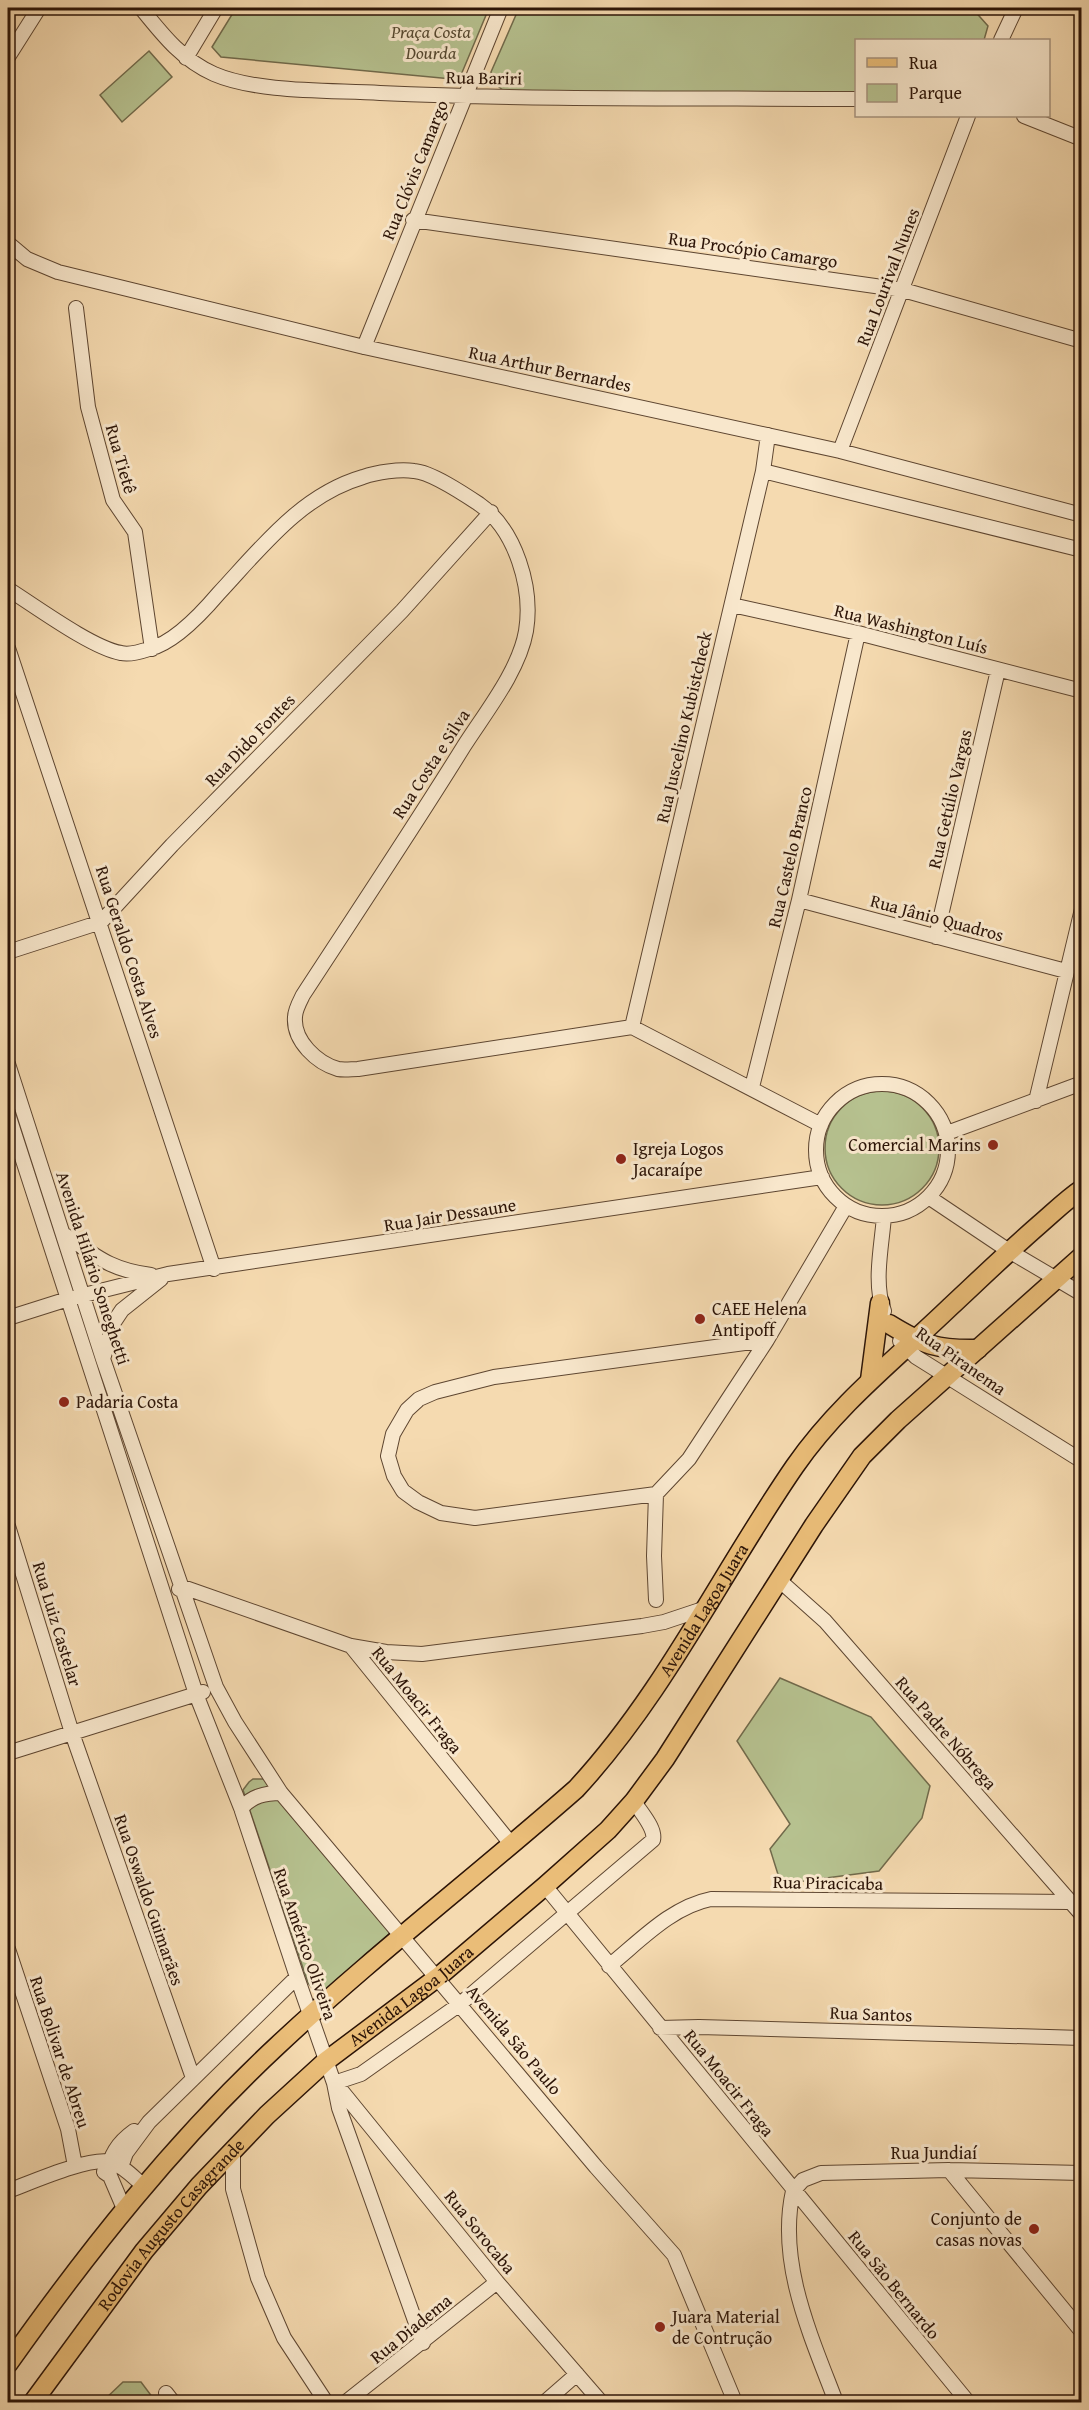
<svg xmlns="http://www.w3.org/2000/svg" width="1089" height="2410" font-family="'Gentium Book Plus',serif">
<style>
.green{fill:#b6c18f;stroke:#716a4b;stroke-width:1.5}
.lines{fill:none;stroke-linecap:round;stroke-linejoin:round}
.minor-casing{stroke:#5e4631;stroke-width:16}
.major-casing{stroke:#2c1407;stroke-width:21}
.minor{stroke:#f8e7cc;stroke-width:14}
.major{stroke:#eabd78;stroke-width:18}
.poi-dot{fill:#8f2418;stroke:#f8e7cc;stroke-width:2}
.labels{text-anchor:middle;stroke-width:6;stroke-linejoin:round;paint-order:stroke}
.park-label{font-size:18px;font-style:italic;fill:#554830;stroke:#f8e7cc}
.street-label{font-size:18px;fill:#2c1407;stroke:#f8e7cc}
.poi-label{font-size:18px;fill:#2c1407;stroke:#f8e7cc;text-anchor:start}
</style>
<rect width="100%" height="100%" fill="#f5dab0"/>
<filter id="stains"><feTurbulence type="fractalNoise" baseFrequency=".00333" numOctaves="4"/><feColorMatrix values="0 0 0 0 .2 0 0 0 0 .09 0 0 0 0 .02 0 0 0 .5 -.17"/></filter>
<radialGradient id="worn" r=".72"><stop offset=".6" stop-color="#630" stop-opacity="0"/><stop offset="1" stop-color="#630" stop-opacity=".3"/></radialGradient>
<path class="green" d="M 236,8 L 489,8 L 461,75 L 452,79 L 221,57 L 212,47 Z
M 519,8 L 972,8 L 988,26 L 984,40 L 856,40 L 856,105 L 819,106 L 504,91 L 493,82 L 491,72 Z
M 149,51 L 172,77 L 122,122 L 100,95 Z
M825 1148a57 57 0 1 1 114 0a57 57 0 1 1-114 0Z
M 780,1678 L 871,1717 L 930,1786 L 922,1818 L 879,1871 L 781,1884 L 770,1849 L 790,1824 L 737,1741 Z
M 253,1779 L 263,1779 L 267,1781 L 389,1930 L 389,1934 L 325,1991 L 313,1989 L 308,1983 L 243,1790 L 249,1782 Z
M 123,2382 L 141,2382 L 156,2402 L 102,2402 Z"/>
<g class="lines">
<defs>
<path id="minor" d="M 141,8 C 162,34 182,60 214,74 C 258,93 331,90 380,93 C 538,100 698,98 856,99
M 1001,40 L 1016,8
M 8,57 L 39,8
M 186,58 L 216,8
M 1024,116 L 1082,139
M 413,220 L 903,290 L 1082,341
M 8,243 L 27,259 L 58,272 L 364,347 L 840,451 L 1082,515
M 76,308 L 88,407 L 113,500 L 135,532 L 152,649
M 364,347 L 501,8
M 840,451 L 968,116
M 763,471 L 1082,550
M 8,589 C 35,606 92,648 121,653 C 129,655 140,652 149,649 C 174,643 202,613 219,593 C 261,548 301,495 363,477 C 377,472 399,469 414,471 C 431,472 464,494 479,504 C 516,530 533,588 526,631 C 519,671 485,713 464,746 C 412,830 357,912 303,995 C 300,1001 295,1010 295,1017 C 293,1041 317,1063 338,1069 C 344,1070 352,1069 358,1069 L 632,1027 L 821,1125
M 732,605 L 858,633 L 1082,691
M 8,648 L 214,1269
M 799,900 L 1066,971
M 936,937 L 998,670
M 8,952 L 101,922 L 172,845 L 402,611 L 491,512
M 632,1027 L 763,471 L 768,435
M 8,1064 L 103,1359 L 216,1687 L 235,1722 L 281,1793 L 596,2167 L 674,2255 L 735,2402
M816 1150a66 66 0 1 1 132 0a66 66 0 1 1-132 0Z
M 752,1087 L 799,900 L 858,633
M 1036,1101 L 1082,909
M 8,1114 L 196,1694 L 241,1808 L 297,1977 L 334,2083 L 339,2108 L 423,2343
M 947,1133 L 1082,1083
M 930,1198 L 1009,1251 L 1082,1294
M 65,1235 C 97,1257 111,1270 151,1275
M 884,1311 C 873,1283 882,1245 884,1216
M 8,1318 L 68,1299 L 168,1274 L 822,1177
M 900,1341 L 916,1357 L 1082,1461
M 103,1359 L 114,1322 L 122,1310 L 161,1279
M 656,1494 L 475,1518 L 441,1513 L 418,1502 L 403,1491 L 394,1476 L 388,1456 L 393,1434 L 407,1410 L 419,1399 L 435,1392 L 494,1377 L 767,1340
M 8,1526 L 72,1733 L 193,2078
M 779,1580 L 825,1621 L 1082,1915
M 179,1589 L 183,1587 L 351,1646 L 386,1652 L 422,1654 L 642,1626 L 664,1622 L 706,1608
M 656,1600 L 654,1556 L 656,1494 L 689,1459 L 767,1340 L 846,1206
M 351,1646 L 512,1845
M 8,1753 L 203,1692
M 241,1808 C 253,1796 264,1793 281,1793
M 545,1886 L 968,2402
M 8,1949 L 68,2129 L 75,2166
M 609,1966 C 640,1941 671,1907 711,1899 L 1069,1902
M 660,2028 L 699,2027 L 1082,2038
M 334,2083 L 361,2074 L 460,2004 L 653,1840 C 656,1828 640,1812 634,1801
M 336,2084 L 497,2282 L 601,2402
M 233,2151 L 233,2189 L 258,2278 L 284,2338 L 326,2402
M 121,2167 L 126,2153 L 149,2122 L 297,1977
M 949,2170 L 1082,2332
M 104,2172 L 110,2176 L 125,2211
M 110,2176 C 106,2157 120,2141 134,2131
M 8,2191 C 30,2183 90,2156 111,2162 C 124,2166 135,2179 145,2187
M 793,2191 L 803,2180 L 821,2173 L 949,2170 L 1082,2173
M 793,2191 C 777,2263 811,2336 836,2402
M 166,2393 L 173,2402
M 346,2402 L 497,2282
M 545,2402 L 577,2374"/>
<g id="major">
<path d="M 889,1324 C 923,1345 937,1350 978,1349"/>
<path d="M 870,1380 L 880,1303"/>
<path id="s1" d="M 8,2364 C 88,2251 175,2141 277,2046 C 373,1956 477,1876 576,1789 C 665,1693 721,1573 795,1466 C 838,1404 896,1359 950,1307 C 980,1279 1009,1251 1040,1224 C 1054,1212 1067,1199 1082,1189"/>
<path id="s2" d="M 33,2402 L 144,2251 L 199,2186 L 267,2115 L 326,2061 L 438,1977 L 545,1886 L 608,1830 L 634,1801 L 665,1759 L 814,1525 L 862,1456 L 898,1420 L 1082,1256"/>
</g>
</defs>
<use href="#minor" class="minor-casing"/>
<use href="#major" class="major-casing"/>
<use href="#minor" class="minor"/>
<use href="#major" class="major"/>
</g>
<g class="poi-dot">
<circle cx="993" cy="1145" r="6"/>
<circle cx="621" cy="1159" r="6"/>
<circle cx="700" cy="1319" r="6"/>
<circle cx="64" cy="1402" r="6"/>
<circle cx="1034" cy="2229" r="6"/>
<circle cx="660" cy="2327" r="6"/>
</g>
<g class="labels">
<g class="park-label">
<text x="431" y="38">Praça Costa<tspan x="431" dy="21">Dourda</tspan></text>
</g>
<g class="street-label">
<text transform="translate(484 78) rotate(1)" y="6">Rua Bariri</text>
<text transform="translate(415 170) rotate(-68)" y="6">Rua Clóvis Camargo</text>
<text transform="translate(753 250) rotate(8)" y="6">Rua Procópio Camargo</text>
<text transform="translate(888 277) rotate(-69)" y="6">Rua Lourival Nunes</text>
<text transform="translate(550 369) rotate(12)" y="6">Rua Arthur Bernardes</text>
<text transform="translate(121 459) rotate(74)" y="6">Rua Tietê</text>
<text transform="translate(911 629) rotate(14)" y="6">Rua Washington Luís</text>
<text transform="translate(684 727) rotate(-77)" y="6">Rua Juscelino Kubistcheck</text>
<text transform="translate(250 740) rotate(-46)" y="6">Rua Dido Fontes</text>
<text transform="translate(431 764) rotate(-57)" y="6">Rua Costa e Silva</text>
<text transform="translate(950 799) rotate(-77)" y="6">Rua Getúlio Vargas</text>
<text transform="translate(790 857) rotate(-77)" y="6">Rua Castelo Branco</text>
<text transform="translate(937 918) rotate(15)" y="6">Rua Jânio Quadros</text>
<text transform="translate(129 952) rotate(72)" y="6">Rua Geraldo Costa Alves</text>
<text transform="translate(450 1215) rotate(-9)" y="6">Rua Jair Dessaune</text>
<text transform="translate(93 1268) rotate(72)" y="6">Avenida Hilário Soneghetti</text>
<text transform="translate(961 1361) rotate(35)" y="6">Rua Piranema</text>
<text dy="6" stroke="none"><textPath href="#s1" startOffset="1032">Avenida Lagoa Juara</textPath></text>
<text transform="translate(57 1624) rotate(73)" y="6">Rua Luiz Castelar</text>
<text transform="translate(417 1700) rotate(51)" y="6">Rua Moacir Fraga</text>
<text transform="translate(946 1733) rotate(49)" y="6">Rua Padre Nóbrega</text>
<text transform="translate(828 1883) rotate(1)" y="6">Rua Piracicaba</text>
<text transform="translate(149 1900) rotate(71)" y="6">Rua Oswaldo Guimarães</text>
<text transform="translate(305 1944) rotate(71)" y="6">Rua Américo Oliveira</text>
<text dy="6" stroke="none"><textPath href="#s2" startOffset="558">Avenida Lagoa Juara</textPath></text>
<text transform="translate(871 2014) rotate(2)" y="6">Rua Santos</text>
<text transform="translate(514 2040) rotate(50)" y="6">Avenida São Paulo</text>
<text transform="translate(60 2052) rotate(72)" y="6">Rua Bolivar de Abreu</text>
<text transform="translate(729 2083) rotate(51)" y="6">Rua Moacir Fraga</text>
<text x="934" y="2159">Rua Jundiaí</text>
<text dy="6" stroke="none"><textPath href="#s2" startOffset="225">Rodovia Augusto Casagrande</textPath></text>
<text transform="translate(480 2232) rotate(51)" y="6">Rua Sorocaba</text>
<text transform="translate(894 2285) rotate(51)" y="6">Rua São Bernardo</text>
<text transform="translate(411 2329) rotate(-39)" y="6">Rua Diadema</text>
</g>
<g class="poi-label">
<text x="981" y="1151" text-anchor="end">Comercial Marins</text>
<text x="633" y="1155">Igreja Logos<tspan x="633" dy="21">Jacaraípe</tspan></text>
<text x="712" y="1315">CAEE Helena<tspan x="712" dy="21">Antipoff</tspan></text>
<text x="76" y="1408">Padaria Costa</text>
<text x="1022" y="2225" text-anchor="end">Conjunto de<tspan x="1022" dy="21">casas novas</tspan></text>
<text x="672" y="2323">Juara Material<tspan x="672" dy="21">de Contrução</tspan></text>
</g>
</g>
<rect width="1089" height="2410" fill="none" stroke="#f5dab0" stroke-width="30"/>
<rect x="9" y="9" width="1071" height="2392" fill="none" stroke="#2c1407" stroke-width="3"/>
<rect x="15" y="15" width="1059" height="2380" fill="none" stroke="#2c1407" stroke-width="1.5"/>
<rect x="855" y="39" width="195" height="78" fill="#f8e7cc" stroke="#a6937d" stroke-width="1.5"/>
<rect x="867" y="58" width="30" height="9" fill="#eabd78" stroke="#a6937d" stroke-width="1.5"/>
<text x="909" y="69" font-size="18" fill="#2c1407">Rua</text>
<rect x="867" y="84" width="30" height="18" fill="#b6c18f" stroke="#a6937d" stroke-width="1.5"/>
<text x="909" y="99" font-size="18" fill="#2c1407">Parque</text>
<rect width="100%" height="100%" filter="url(#stains)"/>
<rect width="100%" height="100%" fill="url(#worn)"/>
</svg>
